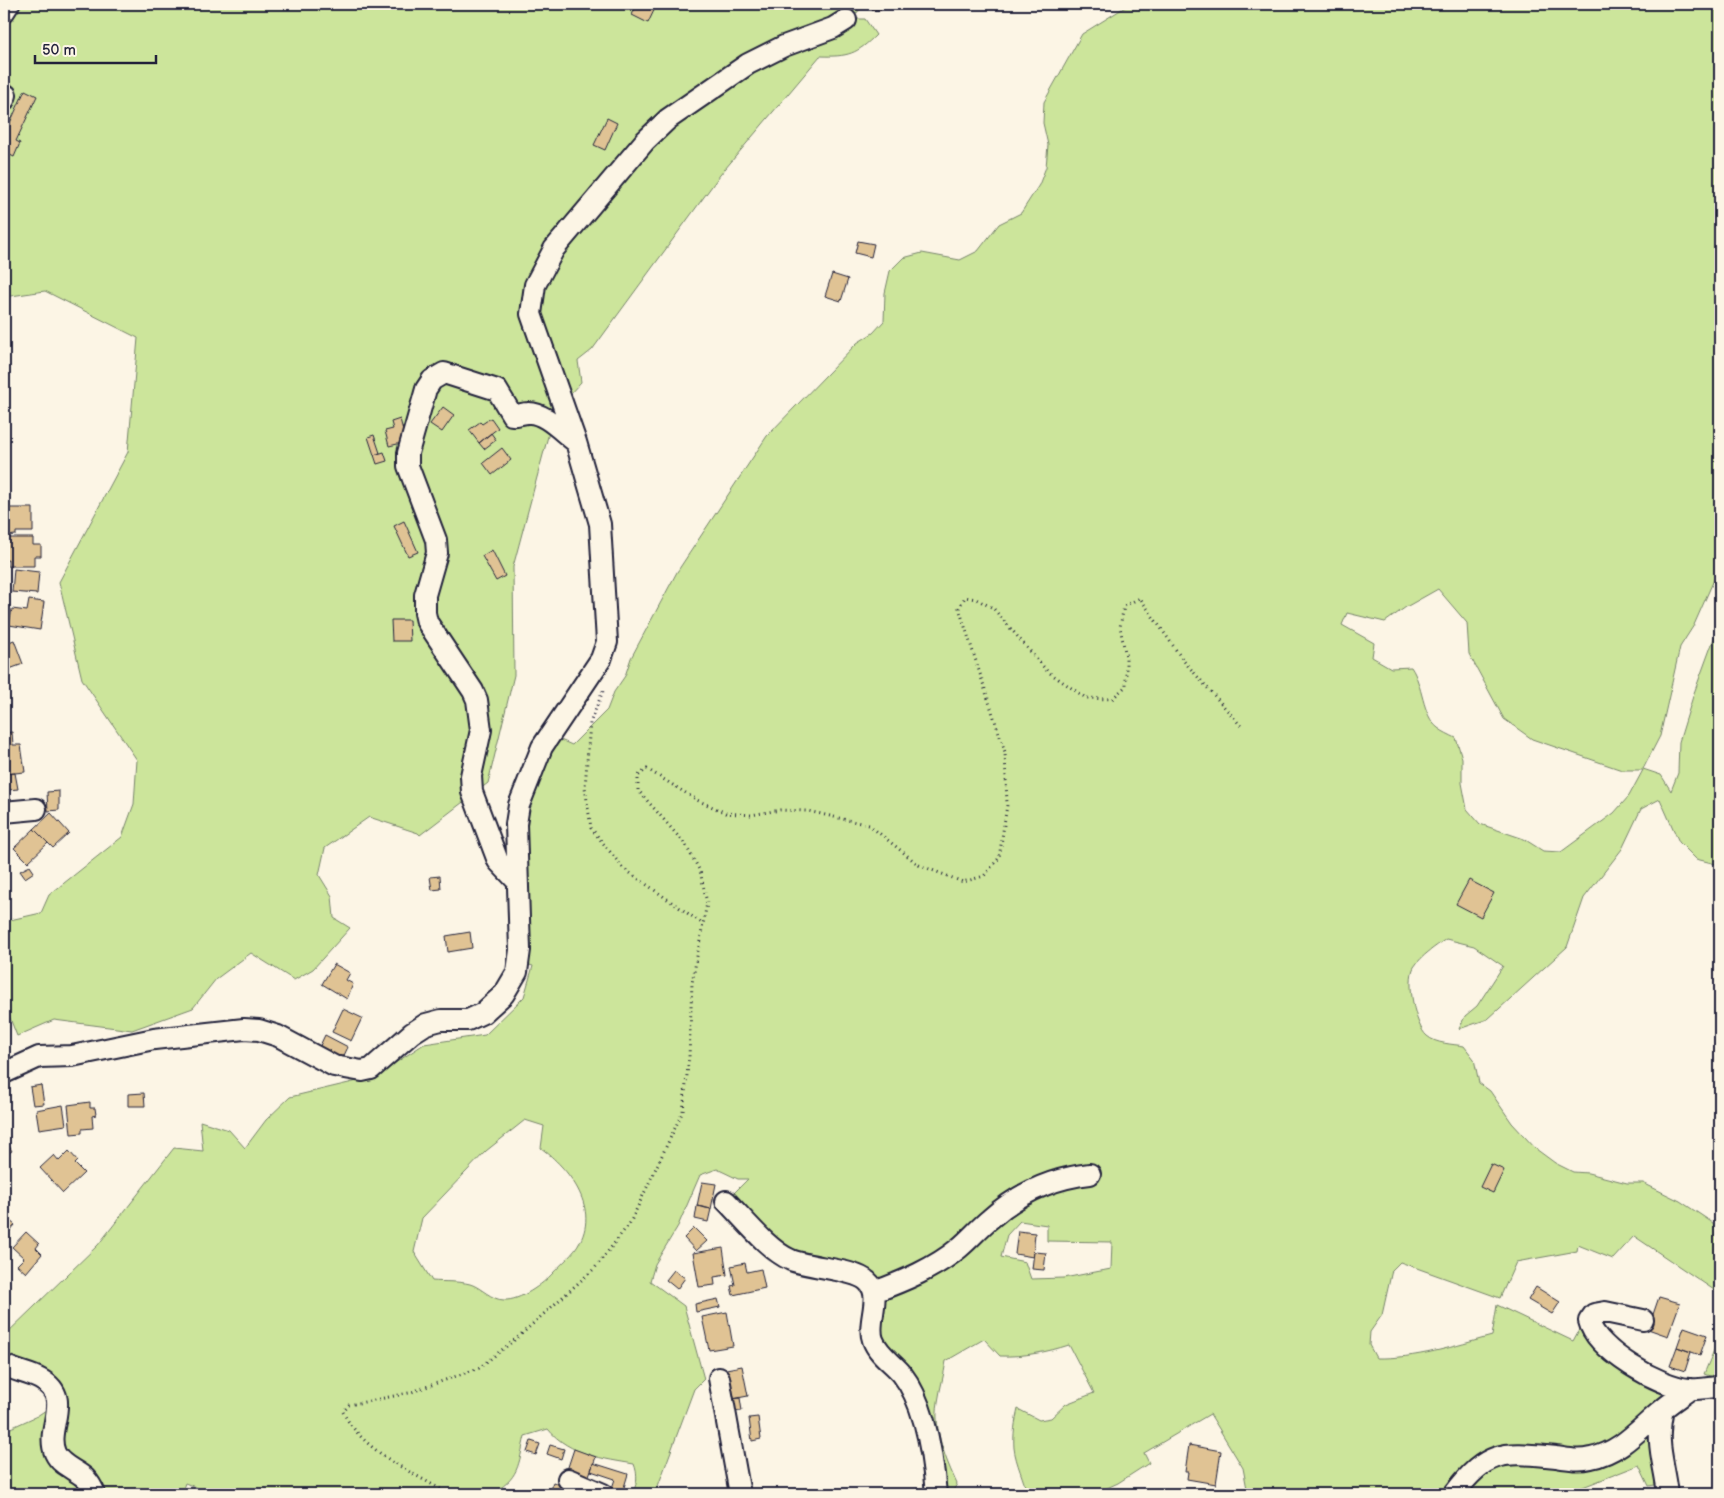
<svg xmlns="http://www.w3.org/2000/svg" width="1724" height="1498" font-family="'Balsamiq Sans',sans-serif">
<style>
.green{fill:#cce59b;stroke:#77846b;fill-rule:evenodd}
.building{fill:#e0c394;stroke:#22223b}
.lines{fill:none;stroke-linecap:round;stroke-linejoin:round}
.minor-casing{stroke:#22223b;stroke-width:24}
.path{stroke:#22223b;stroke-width:3;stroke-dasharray:1 4;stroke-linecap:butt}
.minor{stroke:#fcf5e5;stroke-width:20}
</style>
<rect width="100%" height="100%" fill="#fcf5e5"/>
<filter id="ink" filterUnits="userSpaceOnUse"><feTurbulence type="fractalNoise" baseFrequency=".02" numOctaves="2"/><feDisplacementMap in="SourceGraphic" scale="10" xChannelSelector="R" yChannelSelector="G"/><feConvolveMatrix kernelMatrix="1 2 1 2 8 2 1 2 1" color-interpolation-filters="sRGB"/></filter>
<g filter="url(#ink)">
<path class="green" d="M 4,4 L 864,4 L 852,19 L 865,19 L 876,35 C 857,54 848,57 820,56 L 720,175 L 592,350 L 578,361 L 581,382 L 555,410 L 513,567 L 514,675 L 488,783 L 420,835 L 418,833 L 369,817 L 325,848 L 319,875 L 332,896 L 334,918 L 350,928 L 313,969 L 294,980 L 251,953 L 216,979 L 193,1008 L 132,1030 L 54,1020 L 17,1036 L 4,1003 L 4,916 L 10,920 L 41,913 L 49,895 L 122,837 L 134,804 L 137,760 L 82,679 L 59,582 L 128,452 L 138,338 L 45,291 L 4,297 Z
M 1130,4 L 1720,4 L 1720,566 L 1694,625 L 1680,647 L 1660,736 L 1643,769 L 1661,775 L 1671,791 L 1678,773 L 1679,742 L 1694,693 L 1720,622 L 1720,865 L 1696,859 L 1679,842 L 1660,799 L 1641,809 L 1622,849 L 1584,898 L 1567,947 L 1488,1019 L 1459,1029 L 1465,1016 L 1477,1006 L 1503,966 L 1474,946 L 1446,939 C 1435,947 1422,955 1414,967 C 1406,981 1415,1026 1427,1036 C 1436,1044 1453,1044 1464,1046 L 1474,1059 L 1479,1083 L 1490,1091 L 1512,1123 L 1536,1149 L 1555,1163 L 1573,1172 L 1588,1173 L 1627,1183 L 1643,1183 L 1680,1201 L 1713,1223 L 1720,1237 L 1720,1294 L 1634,1236 L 1613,1259 L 1578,1245 L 1577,1251 L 1516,1262 L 1500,1298 L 1400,1262 L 1392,1270 L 1382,1315 L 1370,1332 L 1369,1345 L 1376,1358 C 1415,1359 1455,1346 1492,1336 L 1497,1305 L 1573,1341 L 1579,1330 L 1607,1357 L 1677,1394 L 1651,1417 L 1661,1484 L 1649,1486 L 1639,1465 L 1565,1494 L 1248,1494 L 1243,1468 L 1210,1414 L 1144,1453 L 1149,1463 L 1118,1483 L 1094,1494 L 1027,1494 C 1024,1479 1016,1464 1014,1448 C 1013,1435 1015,1422 1018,1409 L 1039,1420 L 1051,1418 L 1066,1404 L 1094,1393 L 1069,1345 C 1047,1352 1023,1357 1000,1356 L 984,1339 L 946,1361 C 944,1375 940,1388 938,1402 C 933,1430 946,1460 957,1484 L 951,1494 L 936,1494 L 919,1409 L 879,1351 L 874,1292 L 805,1265 L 726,1201 L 748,1179 L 738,1179 L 717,1169 L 700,1175 L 678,1226 L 655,1264 L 650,1281 L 684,1306 L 704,1379 L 694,1389 L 655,1494 L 631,1494 C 638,1486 638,1474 634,1464 C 605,1459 569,1455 548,1429 L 525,1436 C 518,1465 520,1479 490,1494 L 213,1494 L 185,1483 L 181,1494 L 4,1494 L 4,1431 L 37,1416 L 58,1402 L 4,1365 L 4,1336 L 98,1245 L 174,1148 L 203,1151 L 200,1121 L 229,1130 L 245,1148 L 266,1120 L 290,1097 L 374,1077 L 424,1044 L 485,1035 L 524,997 L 533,966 L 518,962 L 516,846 L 549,735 L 572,745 L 607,710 L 614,692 L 625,676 L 631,658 L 677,572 L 767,436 L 857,343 L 873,333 L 884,321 L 885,293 L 890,271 L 903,258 L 922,253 L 960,260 L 978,251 L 999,224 L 1021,213 L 1039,185 L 1046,167 L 1048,145 L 1043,123 L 1044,102 L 1082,34 ZM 1438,589 L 1467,623 L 1469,654 L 1504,719 L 1532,739 L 1622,770 L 1643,770 L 1629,796 L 1614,813 L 1561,852 L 1543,851 L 1524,839 L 1480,824 L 1467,809 L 1462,783 L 1462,758 L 1456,738 C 1450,735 1443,732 1438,728 C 1422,716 1423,684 1411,667 L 1391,668 L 1372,657 L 1374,643 L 1342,625 L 1347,613 L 1385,622 L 1406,607 ZM 525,1120 L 544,1126 L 541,1148 C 568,1168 599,1206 580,1242 C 575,1253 561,1264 553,1273 C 543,1284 520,1301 504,1300 C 491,1300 481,1287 470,1284 C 458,1281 444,1282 432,1281 L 414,1252 L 422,1218 L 486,1151 ZM 1020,1221 L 1047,1225 L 1047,1241 L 1112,1242 L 1111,1269 L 1064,1278 L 1031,1279 L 1025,1262 L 1001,1257 L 1007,1235 Z
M 1720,1336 L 1720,1378 L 1719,1379 L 1704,1374 Z"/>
<path class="building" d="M 637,4 L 657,4 L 648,23 L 632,15 Z
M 852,4 L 896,4 L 896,7 L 882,6 L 881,10 L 872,10 L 872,7 L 852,6 Z
M 25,90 L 37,96 L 16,141 L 20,143 L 14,157 L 4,152 L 4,136 Z
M 607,118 L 617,123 L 605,150 L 594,145 Z
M 858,241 L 874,244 L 871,257 L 855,253 Z
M 832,274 L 848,279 L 841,301 L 825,296 Z
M 443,407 L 454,415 L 442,432 L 430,424 Z
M 491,418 L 498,428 L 479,443 L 469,430 L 480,422 L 482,424 Z
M 400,419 L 406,442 L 389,446 L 385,431 L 393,429 L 391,422 Z
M 491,433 L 496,440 L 484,449 L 479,443 Z
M 374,435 L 380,453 L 374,455 L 368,437 Z
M 502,448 L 511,460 L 492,475 L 483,463 Z
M 384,452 L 387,461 L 377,464 L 374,455 Z
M 5,508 L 33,508 L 33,532 L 16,532 L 16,535 L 5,536 Z
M 404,521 L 418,552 L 408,556 L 394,526 Z
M 4,538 L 33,538 L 33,545 L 41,545 L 41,556 L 34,556 L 34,566 L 8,566 L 8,560 L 4,561 Z
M 492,550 L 505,576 L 496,581 L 482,556 Z
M 14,569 L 39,572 L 37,594 L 12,592 Z
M 29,600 L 44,602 L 40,630 L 9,625 L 12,609 L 27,611 Z
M 391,620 L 409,620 L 410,641 L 392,641 Z
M 14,640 L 23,664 L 4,671 L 4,653 L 6,652 L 4,644 Z
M 12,732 L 13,745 L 21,745 L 25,772 L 5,774 L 4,733 Z
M 15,773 L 18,789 L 8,790 L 5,774 Z
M 59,791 L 59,810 L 48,811 L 47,792 Z
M 51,813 L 69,833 L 53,848 L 34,829 Z
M 34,829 L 48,843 L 28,862 L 14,848 Z
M 30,866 L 34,872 L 25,878 L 20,871 Z
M 440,876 L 441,889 L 432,890 L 430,877 Z
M 1469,880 L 1494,893 L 1481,917 L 1456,904 Z
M 470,932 L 472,948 L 448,952 L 446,936 Z
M 334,964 L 350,973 L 346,980 L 353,984 L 347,999 L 322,984 Z
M 343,1009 L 362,1018 L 351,1041 L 332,1032 Z
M 325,1035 L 348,1047 L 340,1064 L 317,1052 Z
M 41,1085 L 44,1104 L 33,1105 L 30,1087 Z
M 144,1093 L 145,1106 L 128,1106 L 128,1094 Z
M 90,1102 L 90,1108 L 95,1108 L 96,1115 L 92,1116 L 93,1128 L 82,1129 L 82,1133 L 71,1134 L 68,1105 Z
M 63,1105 L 66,1125 L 39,1129 L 36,1110 Z
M 4,1138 L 12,1151 L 4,1156 Z
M 69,1151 L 78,1161 L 75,1164 L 84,1173 L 63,1193 L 40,1168 L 54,1155 L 59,1161 Z
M 1491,1164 L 1504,1170 L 1493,1193 L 1480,1187 Z
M 702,1182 L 716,1184 L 711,1209 L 697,1206 Z
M 697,1206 L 711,1209 L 708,1222 L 695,1219 Z
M 4,1216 L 15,1225 L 9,1232 L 4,1228 Z
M 694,1228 L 707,1241 L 696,1251 L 684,1238 Z
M 1018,1231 L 1035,1233 L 1033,1257 L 1015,1254 Z
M 26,1232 L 39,1244 L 36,1248 L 42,1254 L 26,1273 L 17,1265 L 24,1258 L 12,1247 Z
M 723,1248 L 727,1275 L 714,1277 L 715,1285 L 699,1287 L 693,1253 Z
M 1034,1252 L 1046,1253 L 1044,1270 L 1032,1269 Z
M 745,1263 L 747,1272 L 761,1269 L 765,1288 L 733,1295 L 731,1286 L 735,1285 L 731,1266 Z
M 674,1270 L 685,1278 L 677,1289 L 666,1280 Z
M 1536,1287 L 1560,1302 L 1552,1314 L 1528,1300 Z
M 1659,1297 L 1680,1303 L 1668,1336 L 1648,1329 Z
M 718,1299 L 720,1307 L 696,1312 L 695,1304 Z
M 727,1312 L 733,1346 L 709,1350 L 702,1317 Z
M 1684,1327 L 1707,1335 L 1700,1355 L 1677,1347 Z
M 1677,1347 L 1691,1352 L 1685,1371 L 1670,1366 Z
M 742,1366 L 748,1396 L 727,1400 L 721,1370 Z
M 740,1398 L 742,1411 L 728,1412 L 727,1400 Z
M 758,1417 L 761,1439 L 752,1441 L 749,1418 Z
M 531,1441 L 540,1444 L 536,1455 L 527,1452 Z
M 550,1445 L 564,1449 L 561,1459 L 547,1454 Z
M 1189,1445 L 1221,1451 L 1216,1484 L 1187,1479 L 1188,1472 L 1185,1472 Z
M 574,1449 L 596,1457 L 588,1478 L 567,1470 Z
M 593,1463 L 628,1474 L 622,1494 L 611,1491 L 615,1479 L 591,1471 Z
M 553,1482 L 584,1494 L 548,1494 Z"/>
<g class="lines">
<defs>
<path id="minor" d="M 4,12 L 9,4
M 4,100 L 6,95
M 4,812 L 36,809
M 517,881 L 498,861 L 472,792 L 471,776 L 481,730 L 477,700 L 473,691 L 427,622 L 425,613 L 425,595 L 437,553 L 436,540 L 408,466 L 408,453 L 426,389 L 432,380 L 444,373 L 497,390 L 512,415 C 518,416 522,413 528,413 C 545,412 563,433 576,442
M 4,1073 L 39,1057 L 72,1056 L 154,1039 L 244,1029 L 259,1030 L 278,1036 L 334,1066 L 362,1071 L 371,1069 L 412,1033 L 426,1024 L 441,1020 L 468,1020 L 483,1013 L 504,994 L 517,972 L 520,950 L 516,824 L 519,805 L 542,747 L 601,659 L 607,642 L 600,524 L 576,442 L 531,314 L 535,285 L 554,249 L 645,141 L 668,119 L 748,64 L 784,46 L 833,28 L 846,20
M 726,1201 C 744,1219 768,1250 791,1260 C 811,1268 854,1269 867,1281 C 884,1295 866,1321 873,1340 C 878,1354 893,1363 902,1374 C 926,1405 933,1457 936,1494
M 874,1292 C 904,1281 935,1268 959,1248 C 970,1239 979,1228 990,1219 C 1018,1194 1053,1178 1090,1174
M 1643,1320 L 1605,1312 L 1594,1314 L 1589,1321 C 1596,1350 1660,1387 1689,1389 C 1699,1390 1710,1387 1720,1387
M 4,1365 C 15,1371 29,1373 40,1379 C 75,1398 44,1427 55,1453 C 61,1466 75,1469 85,1478 C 89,1482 93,1489 95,1494
M 719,1378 L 740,1494
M 1663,1409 C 1655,1445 1664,1460 1668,1494
M 568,1479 L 603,1494
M 1454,1494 C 1488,1449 1503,1452 1556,1457 C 1568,1459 1579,1461 1591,1458 C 1621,1452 1639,1429 1662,1410 C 1671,1402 1681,1396 1690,1389"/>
</defs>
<use href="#minor" class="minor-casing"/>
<path class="path" d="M 603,691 L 590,723 L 585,787 L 591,828 L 623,868 L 703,924
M 449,1494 C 412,1472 363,1452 343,1412 L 349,1405 L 409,1393 L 479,1368 L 517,1338 L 595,1268 L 630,1223 L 683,1111 L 689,1057 L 692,983 L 707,903 L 700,871 L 685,844 L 638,790 L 638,776 L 647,769 L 697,800 L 726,813 L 751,815 L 780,810 L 808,811 L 869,825 L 919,865 L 963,882 L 984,876 L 999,858 L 1007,805 L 1005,752 L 959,608 L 965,597 L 976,599 L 993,608 L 1047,671 L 1086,698 L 1112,699 L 1126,686 L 1126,657 L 1120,627 L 1124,606 L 1140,598 L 1183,660 L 1242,727"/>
<use href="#minor" class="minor"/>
</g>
</g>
<rect width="1724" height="1498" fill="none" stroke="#fcf5e5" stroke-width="20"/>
<rect x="10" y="10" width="1704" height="1478" fill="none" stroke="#22223b" stroke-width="2" filter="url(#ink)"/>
<path d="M35 55v8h121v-8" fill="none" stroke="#22223b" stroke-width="2.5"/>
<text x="42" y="55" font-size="15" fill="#22223b" stroke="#fcf5e5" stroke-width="4" paint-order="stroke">50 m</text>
</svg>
